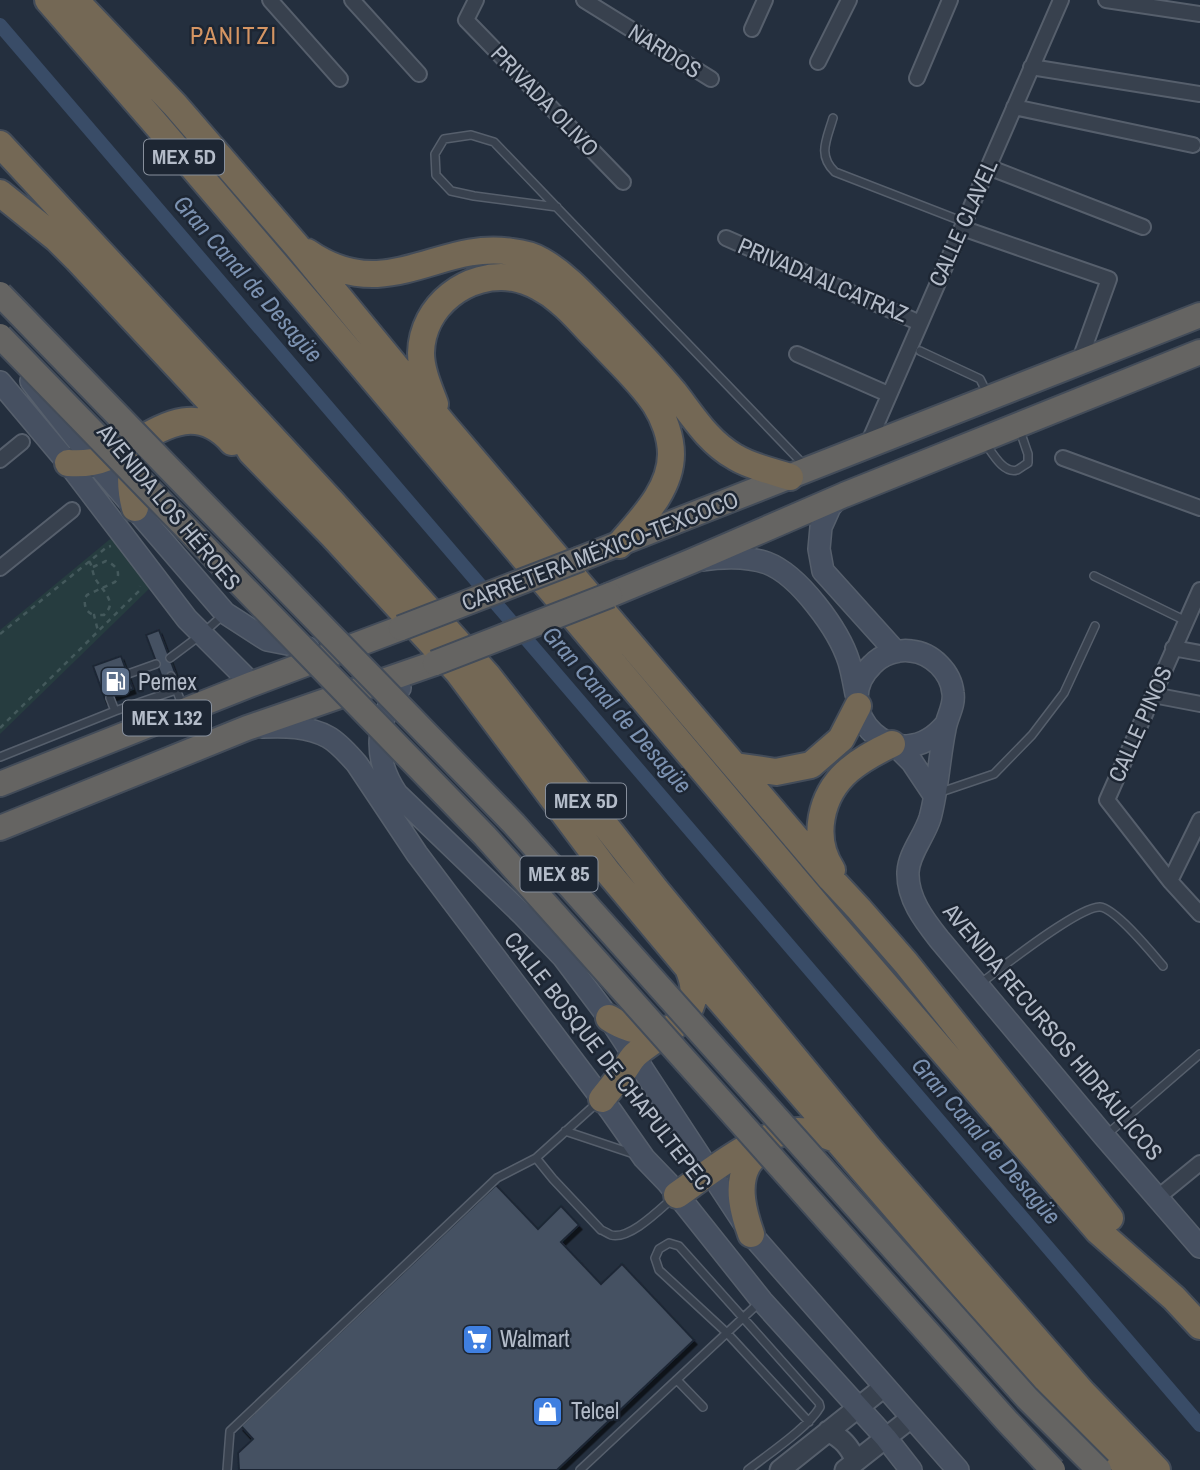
<svg xmlns="http://www.w3.org/2000/svg" width="1200" height="1470" font-family="'Archivo Narrow',sans-serif">
<style>
.green{fill:#263c3f}
.lines{fill:none;stroke-linecap:round;stroke-linejoin:round}
.canal{stroke:#394c67;stroke-width:14}
.building{fill:#455162;stroke:#1f2835;stroke-width:2;filter:url(#shadow)}
.service-casing{stroke:#565f6c;stroke-width:10}
.minor-casing{stroke:#565f6c;stroke-width:18}
.tertiary-casing{stroke:#565f6c;stroke-width:23}
.secondary-casing{stroke:#565f6c;stroke-width:24}
.trunk-casing{stroke:#434c59;stroke-width:28}
.motorway-casing{stroke:#434c59;stroke-width:30}
.path{stroke:#44595c;stroke-width:2.5;stroke-dasharray:5 5;stroke-linecap:butt}
.service{stroke:#38414e;stroke-width:7}
.minor{stroke:#38414e;stroke-width:14}
.tertiary{stroke:#38414e;stroke-width:19}
.secondary{stroke:#465061;stroke-width:21}
.trunk{stroke:#656462;stroke-width:24}
.motorway{stroke:#746855;stroke-width:26}
.trunk-bridge-casing{stroke:#434c59;stroke-width:28;stroke-linecap:butt}
.trunk-bridge{stroke:#656462;stroke-width:24}
.labels{text-anchor:middle;stroke-width:5;stroke-linejoin:round;paint-order:stroke}
.shield{fill:#1d2633;stroke:#878f9c;stroke-width:2}
.shield-label{font-size:21px;font-weight:bold;fill:#b4bcc9}
.street-label{font-size:23px;fill:#b4bcc9;stroke:#1d2633}
.poi-label{font-size:23px;fill:#b4bcc9;stroke:#1d2633;text-anchor:start}
.neighbourhood-label{font-size:24px;letter-spacing:2px;fill:#d59563;stroke:#1d2633}
.water-label{font-size:24px;font-style:italic;fill:#7c92b1;stroke:#1d2633}
</style>
<defs>
<filter id="shadow"><feDropShadow dx="2.5" dy="4.5" stdDeviation="0" flood-color="#0009"/></filter>
</defs>
<rect width="100%" height="100%" fill="#242f3e"/>
<path class="green" d="M 115,535 L 153,585 L 0,734 L 0,630 Z"/>
<g class="lines">
<path class="canal" d="M 0,25 L 1200,1425"/>
</g>
<path class="building" d="M 159,630 L 176,675 L 163,680 L 146,635 Z
M 121,656 L 133,689 L 105,699 L 93,666 Z
M 496,1185 L 538,1229 L 561,1206 L 579,1225 L 561,1242 L 601,1284 L 622,1264 L 694,1340 L 557,1470 L 239,1470 L 238,1453 L 253,1439 L 241,1426 Z"/>
<g class="lines">
<defs>
<path id="service" d="M 833,118 C 827,139 817,155 835,172 L 964,222
M 557,207 L 474,196 L 451,191 L 436,175 L 435,154 L 444,139 L 471,135 L 494,142 L 805,466
M 920,351 L 980,379 L 987,393
M 985,443 C 992,452 1003,474 1017,470 C 1021,468 1024,465 1028,463 L 1028,454 L 1019,428
M 1094,576 L 1186,621
M 170,658 L 202,634 L 222,616
M 128,674 L 156,664
M 171,676 L 183,707
M 110,698 L 115,711
M 0,757 L 115,711 L 176,690
M 938,793 L 994,774 L 1032,735 L 1064,693 L 1095,626
M 981,983 C 1001,968 1079,906 1100,907 C 1115,908 1152,953 1163,966
M 598,1102 L 536,1158 L 553,1179 L 601,1230 C 602,1230 611,1235 611,1235 C 630,1240 660,1209 674,1197
M 565,1131 L 634,1154
M 1105,1136 L 1200,1054
M 677,1380 L 703,1407
M 227,1470 L 230,1431 L 497,1178 L 536,1158
M 580,1470 L 761,1301
M 748,1470 C 767,1455 809,1427 820,1407 L 819,1403 L 679,1246 L 669,1243 L 659,1249 L 655,1258 L 659,1270 L 727,1333 L 809,1422"/>
<path id="minor" d="M 270,0 L 340,79
M 352,0 L 419,74
M 476,0 L 466,20 L 623,182
M 584,0 L 711,79
M 1106,0 L 1200,14
M 752,29 L 765,0
M 818,62 L 849,0
M 1031,67 L 1200,94
M 917,78 L 950,0
M 1014,107 L 1193,145
M 988,167 L 1143,227
M 962,228 L 1109,279 L 1079,362
M 726,238 L 920,323
M 797,354 L 888,394
M 867,446 L 1061,0
M 1063,458 L 1200,508
M 0,460 L 22,442
M 0,568 L 72,510
M 1200,590 L 1107,800 L 1170,881 L 1200,914
M 1173,648 L 1200,653
M 1153,695 L 1200,704
M 1170,881 L 1200,820
M 1157,1198 L 1200,1163"/>
<path id="tertiary" d="M 828,1431 C 843,1439 849,1446 856,1461
M 780,1470 L 884,1387
M 845,1470 L 911,1418"/>
<path id="secondary" d="M 31,381 L 94,461 L 225,613 L 267,640 L 308,648
M 0,382 L 68,463 L 187,619 L 252,684
M 838,498 L 830,507 L 821,527 L 819,549 L 823,571 L 896,652
M 701,560 C 722,557 747,556 767,563 C 799,575 839,630 849,662 C 852,672 854,684 856,694
M 400,688 C 375,722 373,759 397,794 L 522,914 L 563,957 L 609,1018 L 751,1234 L 958,1470
M 946,724 C 897,783 826,709 872,665 C 881,655 897,649 911,651 C 932,653 951,672 953,693 C 955,706 947,716 945,729 C 939,758 938,789 930,818 C 924,837 909,853 908,872 C 907,898 924,920 939,939 L 1104,1136 L 1200,1247
M 262,727 C 284,726 308,726 328,737 C 339,743 349,755 357,764 L 417,854 L 611,1111 L 644,1158 L 668,1183 L 762,1301 L 886,1438 L 911,1470
M 896,746 L 912,762 L 934,795"/>
<path id="trunk" d="M 580,559 L 1200,315
M 610,595 L 692,561 L 844,495 L 1200,352
M 0,784 L 252,684 L 401,628
M 0,828 L 247,728 L 435,663"/>
<path id="motorway" d="M 48,0 L 154,122 L 319,315 L 827,917 L 1098,1231 L 1174,1298 L 1200,1326
M 75,0 L 175,105 L 296,245 L 444,425 L 831,879 L 859,909 L 906,963 L 1110,1218
M 0,144 L 332,502 L 488,676 L 656,890 L 868,1147 L 1083,1393 L 1157,1470
M 0,193 L 57,239 L 77,259 L 241,435 L 251,452 L 333,536 L 458,672 L 607,871 L 688,968 L 712,991 L 818,1114 L 836,1139 L 1080,1422 L 1131,1470
M 307,252 C 327,266 351,275 377,274 C 425,271 461,244 512,252 C 522,253 533,256 542,261 C 568,276 588,300 609,321 C 631,344 653,367 674,392 C 692,415 708,442 735,457 C 751,467 772,471 790,477
M 435,404 C 429,388 421,370 421,353 C 422,305 468,271 513,278 C 530,281 548,291 560,302 C 574,313 585,328 598,340 C 617,361 639,380 655,404 C 664,418 671,437 671,454 C 671,490 641,519 619,545
M 135,455 C 129,473 130,489 135,508
M 68,463 C 81,464 94,463 106,458 C 148,440 190,394 232,442
M 735,766 L 776,772 L 811,765 L 841,739 L 858,706
M 832,870 C 811,838 820,795 849,770 C 862,759 877,751 892,744
M 609,1018 C 629,1031 649,1035 672,1028
M 602,1099 C 609,1090 616,1082 622,1073 C 627,1067 630,1060 635,1055 C 664,1029 710,1018 688,968
M 677,1195 C 709,1173 759,1131 798,1131 C 811,1131 823,1134 836,1139
M 751,1234 C 744,1214 736,1187 747,1166 C 751,1158 760,1151 766,1144"/>
</defs>
<use href="#service" class="service-casing"/>
<use href="#minor" class="minor-casing"/>
<use href="#tertiary" class="tertiary-casing"/>
<use href="#secondary" class="secondary-casing"/>
<use href="#trunk" class="trunk-casing"/>
<use href="#motorway" class="motorway-casing"/>
<path class="path" d="M 89,561 C 93,567 92,572 95,578 C 99,586 110,595 110,605 C 109,610 107,611 104,615 L 94,615 L 98,631
M 93,567 L 106,561 C 116,565 122,573 115,582 L 87,595 L 85,598 C 84,607 86,612 94,615
M 0,634 L 107,547 L 111,546
M 0,728 L 139,591 L 140,586"/>
<use href="#service" class="service"/>
<use href="#minor" class="minor"/>
<use href="#tertiary" class="tertiary"/>
<use href="#secondary" class="secondary"/>
<use href="#trunk" class="trunk"/>
<use href="#motorway" class="motorway"/>
<defs>
<path id="trunk-bridge" d="M 0,294 L 514,824 L 1027,1398 L 1099,1470
M 0,336 L 485,836 L 1006,1420 L 1053,1470
M 401,628 L 580,559
M 435,663 L 610,595"/>
</defs>
<use href="#trunk-bridge" class="trunk-bridge-casing"/>
<use href="#trunk-bridge" class="trunk-bridge"/>
</g>
<defs>
<symbol id="fuel-square" viewBox="-11 -11 22 22"><rect x="-9" y="-9" width="18" height="18" rx="4" fill="#5c6f8a" stroke="#1d2633"/><path d="M-5.5-6h7V0h2V4h1.3V-2.5L3-4.5l.8-.8L6-3V5H2.5V1h-1V6h-7ZM-4.2-4.7v3.2H.2V-4.7Z" fill="#fff"/></symbol>
<symbol id="supermarket-square" viewBox="-11 -11 22 22"><rect x="-9" y="-9" width="18" height="18" rx="4" fill="#3f7fe0" stroke="#1d2633"/><path d="M-6-5.5h2.5l.6 2H6L4.5 2H-2.5L-4.4-4H-6ZM-1.5 3.2a1.3 1.3 0 1 0 .1 0ZM3 3.2a1.3 1.3 0 1 0 .1 0Z" fill="#fff"/></symbol>
<symbol id="shop-square" viewBox="-11 -11 22 22"><rect x="-9" y="-9" width="18" height="18" rx="4" fill="#3f7fe0" stroke="#1d2633"/><path d="M-5-2.5h2.3a2.7 3.5 0 0 1 5.4 0H5L5.5 6h-11ZM-1.5-2.5h3a1.5 2.3 0 0 0-3 0Z" fill="#fff"/></symbol>
</defs>
<g fill-rule="evenodd">
<use href="#fuel-square" x="98" y="664" width="35" height="35"/>
<use href="#supermarket-square" x="460" y="1322" width="35" height="35"/>
<use href="#shop-square" x="530" y="1394" width="35" height="35"/>
</g>
<g class="labels">
<g class="shield">
<rect x="144" y="139.5" width="80" height="35" rx="5"/>
<rect x="123" y="700.5" width="88" height="35" rx="5"/>
<rect x="546" y="783.5" width="80" height="35" rx="5"/>
<rect x="520.5" y="856.5" width="77" height="35" rx="5"/>
</g>
<g class="shield-label">
<text x="184" y="164">MEX 5D</text>
<text x="167" y="725">MEX 132</text>
<text x="586" y="808">MEX 5D</text>
<text x="559" y="881">MEX 85</text>
</g>
<g class="street-label">
<text transform="translate(665 51) rotate(32)" y="8">NARDOS</text>
<text transform="translate(545 101) rotate(46)" y="8">PRIVADA OLIVO</text>
<text transform="translate(963 223) rotate(-66)" y="8">CALLE CLAVEL</text>
<text transform="translate(823 280) rotate(23)" y="8">PRIVADA ALCATRAZ</text>
<text transform="translate(169 507) rotate(50)" y="8">AVENIDA LOS HÉROES</text>
<text transform="translate(600 551) rotate(-21)" y="8">CARRETERA MÉXICO-TEXCOCO</text>
<text transform="translate(1140 724) rotate(-66)" y="8">CALLE PINOS</text>
<text transform="translate(1053 1032) rotate(50)" y="8">AVENIDA RECURSOS HIDRÁULICOS</text>
<text transform="translate(608 1061) rotate(52)" y="8">CALLE BOSQUE DE CHAPULTEPEC</text>
</g>
<g class="poi-label">
<text x="138" y="690">Pemex</text>
<text x="500" y="1347">Walmart</text>
<text x="571" y="1419">Telcel</text>
</g>
<g class="neighbourhood-label">
<text x="234" y="44">PANITZI</text>
</g>
<g class="water-label">
<text transform="translate(248 279) rotate(49)" y="8">Gran Canal de Desagüe</text>
<text transform="translate(617 710) rotate(49)" y="8">Gran Canal de Desagüe</text>
<text transform="translate(986 1141) rotate(49)" y="8">Gran Canal de Desagüe</text>
</g>
</g>
</svg>
